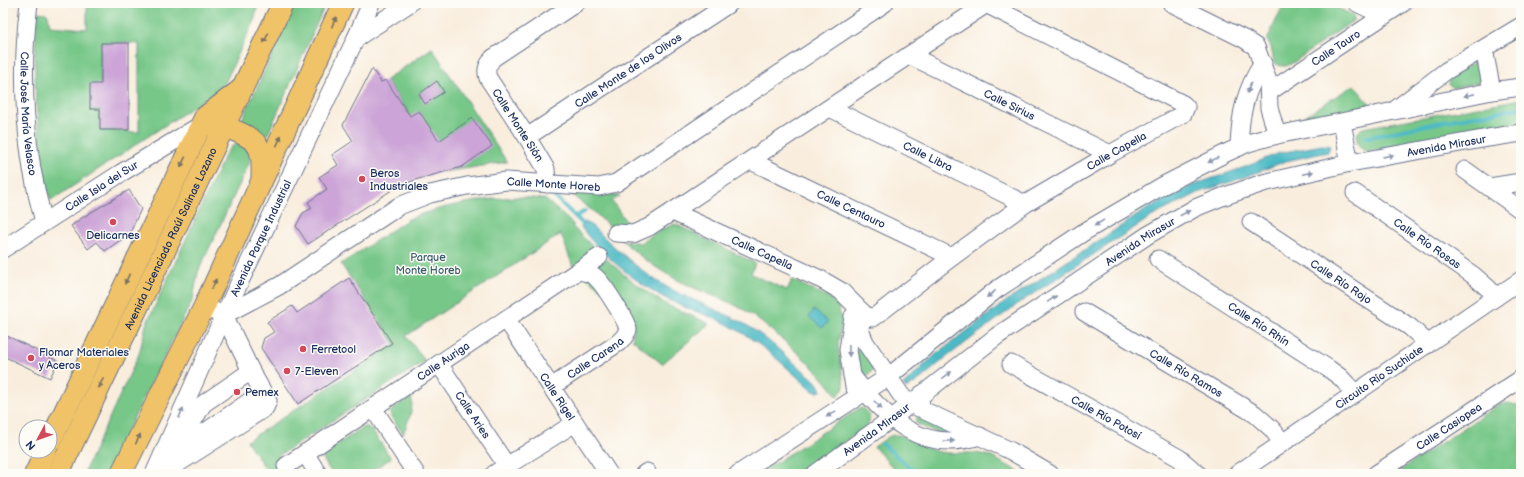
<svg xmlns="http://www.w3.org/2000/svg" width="1524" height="477" font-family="'Balsamiq Sans',sans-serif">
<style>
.green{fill:#77c788;stroke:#497b73;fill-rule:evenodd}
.water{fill:#4cbac5;stroke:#347492}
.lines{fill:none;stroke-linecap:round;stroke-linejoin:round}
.stream{stroke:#4cbac5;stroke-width:4}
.building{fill:#cca4d7}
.minor-casing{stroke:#69728b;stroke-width:19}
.major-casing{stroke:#69728b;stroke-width:23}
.minor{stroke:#fff;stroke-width:17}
.major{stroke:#f0c369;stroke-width:21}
.oneway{fill:#7b7263}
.oneway2{fill:#8d97ae}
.poi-dot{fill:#d1495b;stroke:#fdfcf7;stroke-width:1.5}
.labels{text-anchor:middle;stroke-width:3;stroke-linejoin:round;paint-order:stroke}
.street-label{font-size:11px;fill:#1b2f5e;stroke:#fdfcf7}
.poi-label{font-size:11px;fill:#1b2f5e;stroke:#fdfcf7;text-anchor:start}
.park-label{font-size:11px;fill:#375d6b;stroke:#fdfcf7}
</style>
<rect width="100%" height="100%" fill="#fdfcf7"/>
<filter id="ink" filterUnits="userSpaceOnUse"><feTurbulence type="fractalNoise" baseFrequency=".025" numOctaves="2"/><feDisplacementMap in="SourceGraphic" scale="8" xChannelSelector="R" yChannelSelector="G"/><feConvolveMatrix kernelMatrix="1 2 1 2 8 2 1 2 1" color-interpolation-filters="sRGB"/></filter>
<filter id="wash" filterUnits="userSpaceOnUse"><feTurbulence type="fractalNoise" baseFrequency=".012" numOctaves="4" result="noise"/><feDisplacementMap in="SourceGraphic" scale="16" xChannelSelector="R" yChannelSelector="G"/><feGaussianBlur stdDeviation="0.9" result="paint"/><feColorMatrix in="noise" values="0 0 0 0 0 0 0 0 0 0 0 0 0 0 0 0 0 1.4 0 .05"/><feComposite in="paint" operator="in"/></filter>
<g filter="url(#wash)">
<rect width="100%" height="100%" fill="#f9eede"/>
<path class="green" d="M 87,3 L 258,3 L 255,18 L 224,85 L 220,89 L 52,200 L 50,199 L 48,193 C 37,134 31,72 38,12 L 46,13 L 48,15 L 50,26 L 87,29 ZM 101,43 L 129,43 L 139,44 L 139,132 L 128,132 L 128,130 L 100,130 Z
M 296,3 L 326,3 L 265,141 L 240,124 Z
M 1284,3 L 1327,3 L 1351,14 L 1353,16 L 1354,20 L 1294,62 C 1287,67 1281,68 1274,62 L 1271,47 L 1267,40 Z
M 432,48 L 507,162 L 445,172 L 435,153 L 386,80 Z
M 1474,62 L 1480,67 L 1482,79 L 1480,82 L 1453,88 L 1449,84 L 1449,80 Z
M 1354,85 L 1373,108 L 1302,123 L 1300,119 Z
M 1521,99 L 1521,122 L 1367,152 C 1357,149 1352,133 1363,128 Z
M 237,144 L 241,145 L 248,149 L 250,158 L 249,164 L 198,272 L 193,299 L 106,474 L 85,474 L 86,468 L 139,354 L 146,325 L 226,153 L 231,147 Z
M 564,189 L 620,196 L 612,201 L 631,229 L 609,226 L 594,212 Z
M 519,197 L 545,199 L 574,225 L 572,226 C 600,254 626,279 659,300 C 675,310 693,315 709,324 L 662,364 L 632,339 C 635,326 635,321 627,309 L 573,267 L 561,234 L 406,336 L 425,361 L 278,456 L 289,474 L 269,474 L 247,441 L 395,344 L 341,264 L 407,220 C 436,206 487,198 519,197 Z
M 675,224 L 755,263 L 751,274 L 787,290 L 792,280 L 830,298 L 838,307 L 842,320 L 838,345 L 844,386 L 843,390 L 837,396 C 821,373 802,357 782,339 C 769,329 757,318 743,309 C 726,300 707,294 690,286 C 665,275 642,259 622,240 L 640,243 L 660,230 Z
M 859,348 L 861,349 L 874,370 L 866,376 L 861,375 L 858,364 L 856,349 Z
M 411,396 C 415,407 407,424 403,434 L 391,417 L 390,413 L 392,410 Z
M 1508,403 L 1521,406 L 1521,474 L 1395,474 L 1498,405 Z
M 862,408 C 870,411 872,419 867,426 L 800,474 L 759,474 L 858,409 Z
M 918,416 L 942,429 L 945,431 L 943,434 L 932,431 L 916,423 L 916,420 Z
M 365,426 L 371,429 L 391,458 L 367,474 L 332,474 L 323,459 L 323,456 L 335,446 Z
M 893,435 L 899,435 L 935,451 L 947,453 L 976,453 L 990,456 L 1023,474 L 899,474 L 874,447 L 888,437 Z"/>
<path class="water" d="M 1322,145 L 1330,146 L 1328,152 L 1286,161 L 1245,177 L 1198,193 L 1151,217 L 1019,303 L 944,359 L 922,378 L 906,389 L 903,385 L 935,355 L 1008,300 L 1150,207 L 1193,185 L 1245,167 L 1279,153 Z
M 585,222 L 592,226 C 612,245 633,265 657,281 C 683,298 714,307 741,322 C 762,333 781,352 799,367 C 806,373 820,382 821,391 L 817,392 L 813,391 C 788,369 763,344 734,328 C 716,317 694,312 675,303 C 644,289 600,255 581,227 L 582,223 Z
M 814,310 L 828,322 L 822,328 L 809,317 Z"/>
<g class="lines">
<path class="stream" d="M 1365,138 L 1446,121 L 1521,108
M 551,193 L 585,226
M 575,217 L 585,211
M 883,444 L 917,474"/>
</g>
<g id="blocks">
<path class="building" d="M 101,43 L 129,43 L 129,130 L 100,130 L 100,109 L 90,109 L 90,84 L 101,84 Z
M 372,69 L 381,82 L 386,80 L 410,116 L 419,111 L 439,141 L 472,118 L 492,146 L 462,167 L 415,180 L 395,188 L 308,244 L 296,226 L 303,213 L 312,208 L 308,202 L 327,189 L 319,177 L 338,165 L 332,155 L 353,141 L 343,125 Z
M 437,81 L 444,92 L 425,104 L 419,94 Z
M 129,190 L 141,209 L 128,237 L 126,236 L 105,251 L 97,242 L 88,249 L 71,226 L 83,217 Z
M 349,278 L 392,343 L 298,404 L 261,348 L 264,338 L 274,332 L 267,322 L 292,306 L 297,313 Z
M 3,334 L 58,361 L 50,378 L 3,356 Z"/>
</g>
</g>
<g filter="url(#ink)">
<use href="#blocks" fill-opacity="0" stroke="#69728b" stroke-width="1"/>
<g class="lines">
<defs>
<g id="minor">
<path id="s1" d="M 29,3 C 20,75 24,152 44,222"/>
<path d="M 1171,3 L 1244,39 L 1256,47 L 1268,81 L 1269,108 L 1277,135"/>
<path d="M 1357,3 L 1384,16"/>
<path d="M 356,38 L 410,3"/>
<path d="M 1484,49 L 1492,91"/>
<path id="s2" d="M 909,55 L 1110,154"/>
<path id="s3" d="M 1269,92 L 1403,3"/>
<path id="s4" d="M 830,108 L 1025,204"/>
<path d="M 1396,109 L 1446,71 L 1521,26"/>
<path d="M 1342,123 L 1350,163"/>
<path id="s5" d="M 527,137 L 730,3"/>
<path d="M 1239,147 C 1240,115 1245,90 1263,63"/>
<path id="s6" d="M 751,161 L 952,257"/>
<path d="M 1465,170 L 1521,210"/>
<path d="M 547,184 L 546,169 L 527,137 L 488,78 C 485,69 488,65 493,58 L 576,3"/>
<path d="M 1490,187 L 1521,182"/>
<path id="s7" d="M 1355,193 L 1473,275 L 1489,289 L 1496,297"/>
<path id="s8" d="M 673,212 L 822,280 L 841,291 L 865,315 L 873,318 L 952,257 L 1025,204 L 1110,154 L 1183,114 L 1186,107 L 1183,104 L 986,4"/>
<path id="s9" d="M 1251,222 L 1410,327 L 1423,339 L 1427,345"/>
<path d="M 616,233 L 633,234 L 649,227 L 988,3"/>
<path id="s10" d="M 3,249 L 121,173 L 201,125"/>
<path id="s11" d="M 1158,259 L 1329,369 L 1340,377 L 1355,393"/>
<path id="s12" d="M 204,307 L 224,315 L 279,286 L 399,206 L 430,194 L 467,186 L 506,181 L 599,187 L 616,183 L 885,3"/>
<path d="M 862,312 L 860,330 L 865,342 L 901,395 L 909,404 L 919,408"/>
<path id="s13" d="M 1084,312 L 1255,414 L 1272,429 L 1282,442"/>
<path d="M 853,316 L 848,350 L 854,387"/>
<path id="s14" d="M 506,319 L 609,474"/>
<path id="s15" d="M 439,364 L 507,466"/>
<path id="s16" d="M 1011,364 L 1179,458 L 1198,474"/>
<path d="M 852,376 C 886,418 921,455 980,436"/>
<path id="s17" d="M 551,387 L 618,343 L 624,337 L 628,330 C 627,321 602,281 594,276 C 589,273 584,272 579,271"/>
<path d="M 922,394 L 920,398 L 921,407 L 925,411 L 1011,451 L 1050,474"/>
<path d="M 373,408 L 416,474"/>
<path d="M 178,451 L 263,392"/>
<path d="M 305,453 L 318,474"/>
<path d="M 171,459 L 203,404 L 251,371"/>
<path id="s18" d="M 286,466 L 599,257"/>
<path d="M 163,473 L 265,408 L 268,401 L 251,371 L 224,315"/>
<path id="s19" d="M 154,474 L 224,315 L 356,38 L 371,3"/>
<path d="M 494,474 L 575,423"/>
<path d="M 644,474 L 647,472"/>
<path d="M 738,474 L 888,377 L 996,290 L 1084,232 L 1162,186 L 1226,153 L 1248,143 L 1277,135 L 1492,91 L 1521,87"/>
<path id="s20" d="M 815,474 L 891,419 L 997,336 L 1148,235 L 1195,208 L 1222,197 L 1263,183 L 1350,163 L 1488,138 L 1521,133"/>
<path id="s21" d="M 1237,474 L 1521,280"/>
<path id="s22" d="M 1376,474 L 1521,379"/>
</g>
<g id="major">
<path d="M 210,125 C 223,125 253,135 259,148 C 263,157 262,167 262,176"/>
<path d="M 50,442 L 205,117 L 239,91"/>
<path d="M 35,474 L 46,451"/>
<path id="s23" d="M 58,474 L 283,3"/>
<path d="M 121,474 L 204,307 L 343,3"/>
</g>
</defs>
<use href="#minor" class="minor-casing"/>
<use href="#major" class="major-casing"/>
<use href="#minor" class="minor"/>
<use href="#major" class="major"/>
</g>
<defs><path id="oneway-solid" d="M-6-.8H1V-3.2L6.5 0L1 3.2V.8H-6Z"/></defs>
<g class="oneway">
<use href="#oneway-solid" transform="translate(334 22) rotate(-65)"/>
<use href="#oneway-solid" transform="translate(266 38) rotate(116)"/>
<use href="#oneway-solid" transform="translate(279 141) rotate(-65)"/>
<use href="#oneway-solid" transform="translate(183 162) rotate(115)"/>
<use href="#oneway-solid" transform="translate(127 279) rotate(115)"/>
<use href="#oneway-solid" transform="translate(214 284) rotate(-66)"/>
<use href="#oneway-solid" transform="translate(101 383) rotate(115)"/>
<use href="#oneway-solid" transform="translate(138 439) rotate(-64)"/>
</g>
<g class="oneway2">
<use href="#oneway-solid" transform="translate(1249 88) rotate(108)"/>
<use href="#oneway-solid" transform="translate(1469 95) rotate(169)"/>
<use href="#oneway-solid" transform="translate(1388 156) rotate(-11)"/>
<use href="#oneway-solid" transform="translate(1213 160) rotate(153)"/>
<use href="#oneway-solid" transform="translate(1308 173) rotate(-13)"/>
<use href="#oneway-solid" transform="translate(1185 213) rotate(-28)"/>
<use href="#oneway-solid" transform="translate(1099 223) rotate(148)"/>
<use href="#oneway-solid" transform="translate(991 294) rotate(143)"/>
<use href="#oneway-solid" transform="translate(1052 299) rotate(-34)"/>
<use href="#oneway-solid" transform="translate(849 351) rotate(88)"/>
<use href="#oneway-solid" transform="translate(947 375) rotate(-38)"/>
<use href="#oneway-solid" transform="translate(878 405) rotate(46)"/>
<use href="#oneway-solid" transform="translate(181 413) rotate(-66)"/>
<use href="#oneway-solid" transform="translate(831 414) rotate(148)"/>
<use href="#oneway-solid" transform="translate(949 441) rotate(1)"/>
</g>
</g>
<g class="poi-dot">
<circle cx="362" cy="179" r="4"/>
<circle cx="113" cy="222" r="4"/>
<circle cx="303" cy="349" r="4"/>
<circle cx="31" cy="358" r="4"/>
<circle cx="287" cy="371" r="4"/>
<circle cx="237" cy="392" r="4"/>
</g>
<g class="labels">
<g class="street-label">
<text dy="4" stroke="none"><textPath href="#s3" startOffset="80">Calle Tauro</textPath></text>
<text dy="4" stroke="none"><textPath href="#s5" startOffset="121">Calle Monte de los Olivos</textPath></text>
<text dy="4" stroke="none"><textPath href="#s2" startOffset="112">Calle Sirius</textPath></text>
<text dy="4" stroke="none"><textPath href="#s1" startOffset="111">Calle José María Velasco</textPath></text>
<text transform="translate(518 125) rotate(57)" y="4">Calle Monte Sión</text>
<text dy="4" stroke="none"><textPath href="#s20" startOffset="724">Avenida Mirasur</textPath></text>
<text dy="4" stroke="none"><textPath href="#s8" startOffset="524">Calle Capella</textPath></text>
<text dy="4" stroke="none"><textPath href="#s4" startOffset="109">Calle Libra</textPath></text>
<text dy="4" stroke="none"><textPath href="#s12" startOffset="386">Calle Monte Horeb</textPath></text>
<text dy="4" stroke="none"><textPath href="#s10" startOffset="117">Calle Isla del Sur</textPath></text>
<text dy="4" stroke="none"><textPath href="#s6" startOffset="111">Calle Centauro</textPath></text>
<text dy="4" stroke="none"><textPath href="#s23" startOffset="261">Avenida Licenciado Raúl Salinas Lozano</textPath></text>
<text dy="4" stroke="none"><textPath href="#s19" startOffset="259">Avenida Parque Industrial</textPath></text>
<text dy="4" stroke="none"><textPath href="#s20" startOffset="400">Avenida Mirasur</textPath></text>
<text dy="4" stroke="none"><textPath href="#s7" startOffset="88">Calle Río Rosas</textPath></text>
<text dy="4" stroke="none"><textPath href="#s8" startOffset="98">Calle Capella</textPath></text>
<text dy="4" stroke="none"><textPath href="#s9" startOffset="108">Calle Río Rojo</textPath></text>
<text dy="4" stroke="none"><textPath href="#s11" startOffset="120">Calle Río Rhín</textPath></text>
<text dy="4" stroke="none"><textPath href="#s17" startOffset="53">Calle Carena</textPath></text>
<text dy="4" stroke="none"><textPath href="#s18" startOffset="189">Calle Auriga</textPath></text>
<text dy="4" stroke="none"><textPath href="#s13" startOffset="119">Calle Río Ramos</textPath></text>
<text dy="4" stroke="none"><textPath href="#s21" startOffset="172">Circuito Río Suchiate</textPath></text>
<text dy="4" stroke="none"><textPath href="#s14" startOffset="93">Calle Rigel</textPath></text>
<text dy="4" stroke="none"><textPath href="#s15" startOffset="61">Calle Aries</textPath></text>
<text dy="4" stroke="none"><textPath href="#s16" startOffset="109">Calle Río Potosí</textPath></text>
<text dy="4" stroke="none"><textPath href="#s22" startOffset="87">Calle Casiopea</textPath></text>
<text dy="4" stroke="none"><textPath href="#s20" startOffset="76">Avenida Mirasur</textPath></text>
</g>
<g class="poi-label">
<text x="370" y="177">Beros<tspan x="370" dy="13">Industriales</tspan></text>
<text x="113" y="239" text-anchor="middle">Delicarnes</text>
<text x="311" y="353">Ferretool</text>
<text x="39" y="356">Flomar Materiales<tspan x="39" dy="13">y Aceros</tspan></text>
<text x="295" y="375">7-Eleven</text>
<text x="245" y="396">Pemex</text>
</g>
<g class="park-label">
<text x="428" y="261">Parque<tspan x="428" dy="13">Monte Horeb</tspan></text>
</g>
</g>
<rect width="1524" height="477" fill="none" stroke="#fdfcf7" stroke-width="16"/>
<g transform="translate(38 439) rotate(229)"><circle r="19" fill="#fdfcf7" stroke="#a3aaba"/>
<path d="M0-3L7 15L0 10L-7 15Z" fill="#d1495b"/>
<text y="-6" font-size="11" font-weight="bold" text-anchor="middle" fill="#1b2f5e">N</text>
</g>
</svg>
